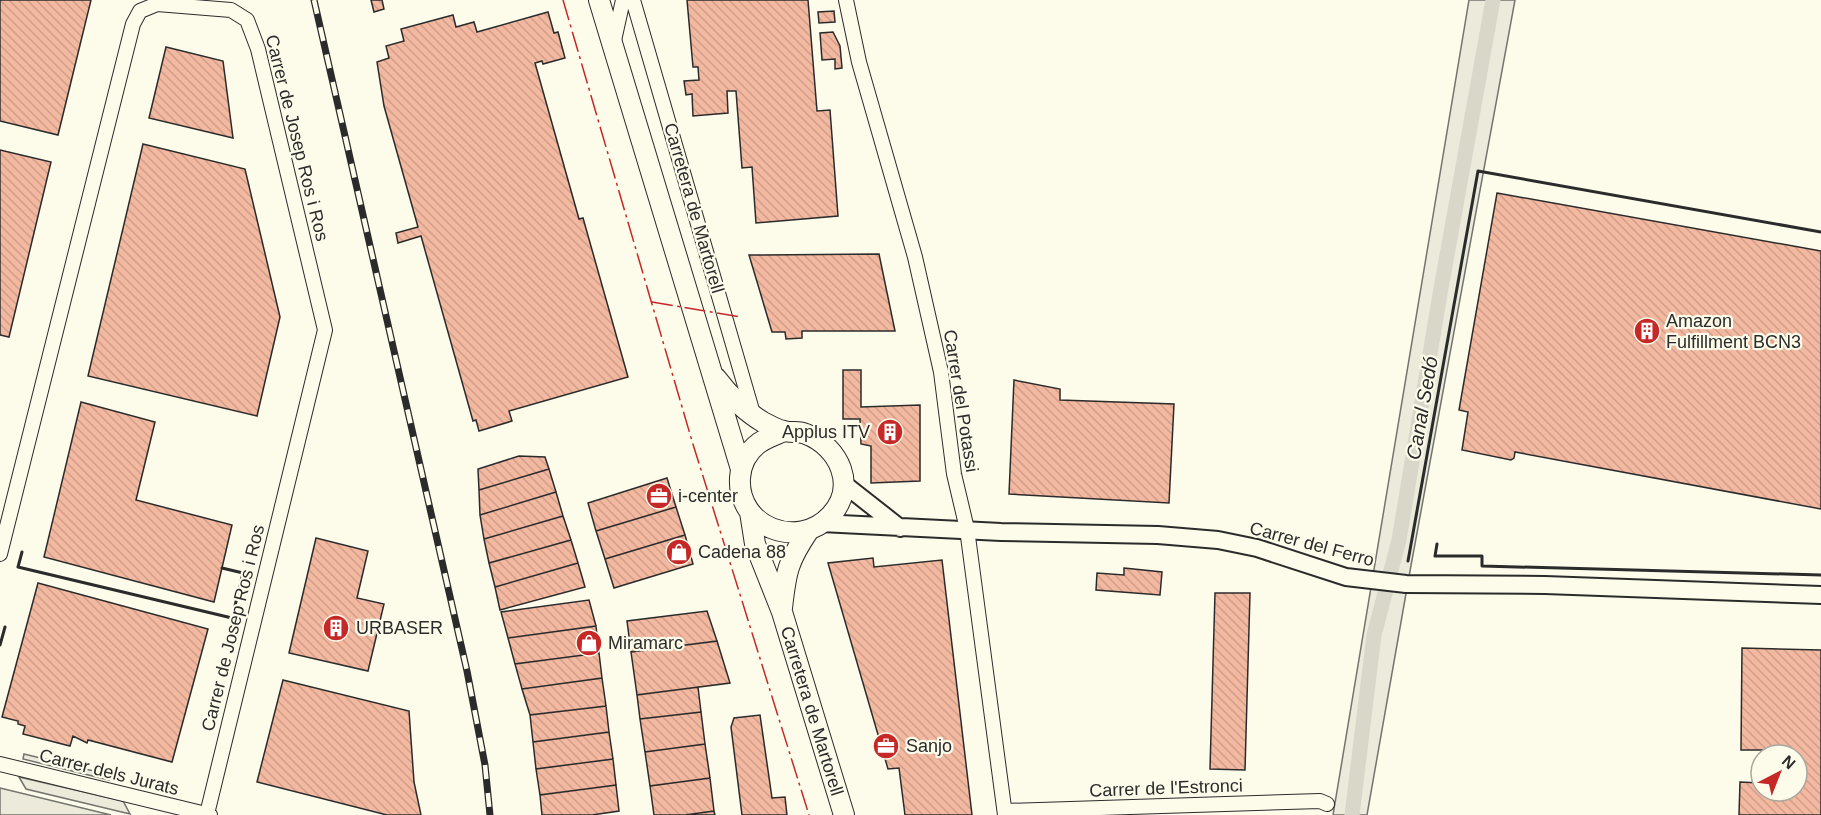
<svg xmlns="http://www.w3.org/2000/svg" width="1821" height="815" font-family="Helvetica,sans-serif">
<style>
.grass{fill:#ecebdb;stroke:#74746e;stroke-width:1.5}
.parking{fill:#eceadb;stroke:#74746e;stroke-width:1.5}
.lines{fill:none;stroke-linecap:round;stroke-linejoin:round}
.canal{stroke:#d8d7c9;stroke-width:15}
.building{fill:url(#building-back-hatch);stroke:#2b2b2b;stroke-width:1.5}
.minor-casing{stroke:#2b2b2b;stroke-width:16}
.tertiary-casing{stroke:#2b2b2b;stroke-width:20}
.secondary-casing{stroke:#2b2b2b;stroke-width:22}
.minor{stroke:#fdfbea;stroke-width:14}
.tertiary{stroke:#fdfbea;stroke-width:16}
.secondary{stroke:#fdfbea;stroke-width:20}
.rail-casing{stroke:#2b2b2b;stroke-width:7}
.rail{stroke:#fdfbea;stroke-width:4.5;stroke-dasharray:14;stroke-linecap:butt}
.wall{stroke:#2b2b2b;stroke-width:3}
.power{stroke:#c62828;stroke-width:1.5;stroke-dasharray:21 4.5 3 4.5;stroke-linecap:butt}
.labels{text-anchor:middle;stroke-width:4.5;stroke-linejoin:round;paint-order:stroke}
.street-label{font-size:18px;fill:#2b2b2b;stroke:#fdfbea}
.poi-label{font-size:18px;fill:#2b2b2b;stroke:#fdfbea;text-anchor:start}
.water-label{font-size:20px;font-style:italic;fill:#2b2b2b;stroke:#fdfbea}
</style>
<defs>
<pattern id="building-back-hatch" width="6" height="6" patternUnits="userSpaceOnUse" patternTransform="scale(1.5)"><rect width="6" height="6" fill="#f2b8a0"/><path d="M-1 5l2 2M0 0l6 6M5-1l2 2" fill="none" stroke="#d09e8a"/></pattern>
</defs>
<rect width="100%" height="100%" fill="#fdfbea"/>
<path class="grass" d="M 1469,0 L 1515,0 L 1410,571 L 1367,815 L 1333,815 Z
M 0,788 L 111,815 L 0,815 Z"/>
<path class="parking" d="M 24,754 L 110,775 L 109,780 L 23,759 Z
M 19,777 L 123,801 L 130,814 L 26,789 Z"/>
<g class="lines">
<path class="canal" d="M 1352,815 L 1374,635 L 1399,540 L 1440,294 L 1493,0"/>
</g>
<path class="building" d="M 0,0 L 91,0 L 58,135 L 0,121 Z
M 371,0 L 382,0 L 384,9 L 374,12 Z
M 687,0 L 808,0 L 817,111 L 830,110 L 838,216 L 756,223 L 752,167 L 742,168 L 736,91 L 727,91 L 728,113 L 693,116 L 692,94 L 686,95 L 684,81 L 699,80 L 698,67 L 693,67 Z
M 834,11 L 835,22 L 819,23 L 818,12 Z
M 548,12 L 554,33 L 558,32 L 565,58 L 543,64 L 542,61 L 535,63 L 579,219 L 583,218 L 628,377 L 509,411 L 512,421 L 479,431 L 476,420 L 473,421 L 421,236 L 398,243 L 396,233 L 418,227 L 384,106 L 377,62 L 389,58 L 386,46 L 404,41 L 401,29 L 453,15 L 456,27 L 474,22 L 477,32 Z
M 833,32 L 840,46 L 842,68 L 835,69 L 835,59 L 822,60 L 820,33 Z
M 166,47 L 223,61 L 233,138 L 149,118 Z
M 143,144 L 245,169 L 280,317 L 257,416 L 88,376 Z
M 0,150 L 51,162 L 9,337 L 0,335 Z
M 1497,193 L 1821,251 L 1821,509 L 1515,452 L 1514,458 L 1511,460 L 1462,450 L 1468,412 L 1459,410 Z
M 879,254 L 895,331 L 802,331 L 802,338 L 786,339 L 785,332 L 772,332 L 749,255 Z
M 843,370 L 861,370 L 861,407 L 920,405 L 920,481 L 871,483 L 871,446 L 861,444 L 860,419 L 843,419 Z
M 1014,380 L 1060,389 L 1060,400 L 1174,404 L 1169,503 L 1009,494 Z
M 81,402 L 155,422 L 136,500 L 232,525 L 214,602 L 44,557 Z
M 519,456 L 545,457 L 549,469 L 479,490 L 478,469 Z
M 549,469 L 556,492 L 480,515 L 479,490 Z
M 667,478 L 676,507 L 596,531 L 588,503 Z
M 556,492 L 563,516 L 484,539 L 480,515 Z
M 676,507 L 685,535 L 605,559 L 596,531 Z
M 563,516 L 571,540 L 489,563 L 484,539 Z
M 685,535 L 693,564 L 614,588 L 605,559 Z
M 316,538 L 368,551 L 357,598 L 384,604 L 368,671 L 289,653 Z
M 571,540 L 578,563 L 495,587 L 489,563 Z
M 873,558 L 874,567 L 942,560 L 972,815 L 905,815 L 899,768 L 888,769 L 828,563 Z
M 578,563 L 585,587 L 500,610 L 495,587 Z
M 1124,568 L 1162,572 L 1160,595 L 1096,590 L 1097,573 L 1124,575 Z
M 38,583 L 208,629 L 172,762 L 88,740 L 87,743 L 73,736 L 70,746 L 23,734 L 25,726 L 18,724 L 18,721 L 2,717 Z
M 1215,593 L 1250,593 L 1245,770 L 1210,769 Z
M 589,600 L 596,626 L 508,638 L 501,612 Z
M 707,611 L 717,641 L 631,652 L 627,621 Z
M 596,626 L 599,653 L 515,664 L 508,638 Z
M 717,641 L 730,683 L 637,695 L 631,652 Z
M 1742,648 L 1821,650 L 1821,815 L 1739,815 L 1740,782 L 1761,783 L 1761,791 L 1797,791 L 1797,755 L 1775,755 L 1774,750 L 1741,750 Z
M 599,653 L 602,678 L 522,689 L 515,664 Z
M 602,678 L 606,706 L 530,715 L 522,689 Z
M 283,680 L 409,711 L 414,782 L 421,815 L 387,815 L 257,782 Z
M 698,687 L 701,712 L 640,719 L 637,695 Z
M 606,706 L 609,732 L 533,742 L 530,715 Z
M 701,712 L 705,744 L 645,752 L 640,719 Z
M 760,715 L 772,798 L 785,797 L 787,815 L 742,815 L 731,727 L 734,718 Z
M 609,732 L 613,759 L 536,769 L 533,742 Z
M 705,744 L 710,778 L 650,786 L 645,752 Z
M 613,759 L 616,785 L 540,795 L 536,769 Z
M 710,778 L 714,811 L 685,815 L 654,815 L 650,786 Z
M 616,785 L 619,811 L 592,815 L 542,815 L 540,795 Z
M 714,811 L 715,815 L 685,815 Z"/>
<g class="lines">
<defs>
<path id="minor" d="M 633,0 L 754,417
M 846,0 L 859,62 L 915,257 L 941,372 L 954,474 L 967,529 L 1005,815
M 613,45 L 623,0
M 0,554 L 133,24 L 140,11 L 157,4 L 231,10 L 247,20 L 258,49 L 325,330 L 207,814
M 0,764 L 210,815
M 1005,811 L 1320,801 L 1327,804"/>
<path id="tertiary" d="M 844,484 L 900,528
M 821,523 L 1001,532 L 1158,535 L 1218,540 L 1257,548 L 1346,577 L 1406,584 L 1545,585 L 1821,595"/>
<path id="secondary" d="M 599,0 L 741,469
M 716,378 C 729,395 744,411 763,422 C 769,425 777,430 784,431 C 791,433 799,431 806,434 C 840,447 857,487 831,515 C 798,551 737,527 740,478 C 741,463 747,452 759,443 C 766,438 775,435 784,431
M 750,512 L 755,544 L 782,612 L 844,815
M 782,608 C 786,571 788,561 809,530"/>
</defs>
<use href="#minor" class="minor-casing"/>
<use href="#tertiary" class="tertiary-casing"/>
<use href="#secondary" class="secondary-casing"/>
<use href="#minor" class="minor"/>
<use href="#tertiary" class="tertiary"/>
<use href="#secondary" class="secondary"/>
<defs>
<path id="rail" d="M 314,0 L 467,671 L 485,765 L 490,815"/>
</defs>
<use href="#rail" class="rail-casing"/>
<use href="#rail" class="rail"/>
<path class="wall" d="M 1437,544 L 1435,556 L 1482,556 L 1482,566 L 1821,575
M 22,552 L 18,567 L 232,618 L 243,573 L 222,568
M 1408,561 L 1478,171 L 1821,232
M 0,645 L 5,627"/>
<path class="power" d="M 563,0 L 692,441 L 809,815
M 652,302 L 741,317"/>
</g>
<defs>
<symbol id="building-disc" viewBox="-11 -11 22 22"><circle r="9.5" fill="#c62828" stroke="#fdfbea"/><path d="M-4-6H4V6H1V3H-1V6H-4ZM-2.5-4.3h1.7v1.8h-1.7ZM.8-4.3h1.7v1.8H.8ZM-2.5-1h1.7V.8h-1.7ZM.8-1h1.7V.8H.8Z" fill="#fff"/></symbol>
<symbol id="office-disc" viewBox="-11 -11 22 22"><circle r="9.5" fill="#c62828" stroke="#fdfbea"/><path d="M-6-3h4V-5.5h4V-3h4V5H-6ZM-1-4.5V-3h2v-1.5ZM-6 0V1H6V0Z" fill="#fff"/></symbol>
<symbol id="shop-disc" viewBox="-11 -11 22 22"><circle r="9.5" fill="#c62828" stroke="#fdfbea"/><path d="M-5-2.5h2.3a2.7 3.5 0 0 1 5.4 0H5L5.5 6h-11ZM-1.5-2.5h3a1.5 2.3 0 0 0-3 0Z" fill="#fff"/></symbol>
</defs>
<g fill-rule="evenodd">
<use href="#building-disc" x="1632" y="316" width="30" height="30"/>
<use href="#building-disc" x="875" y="417" width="30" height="30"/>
<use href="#office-disc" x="644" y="481" width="30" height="30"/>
<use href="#shop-disc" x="664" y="537" width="30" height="30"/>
<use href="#building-disc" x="321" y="613" width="30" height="30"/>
<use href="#shop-disc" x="574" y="628" width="30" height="30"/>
<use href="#office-disc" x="871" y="731" width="30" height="30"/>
</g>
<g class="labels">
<g class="street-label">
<text transform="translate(297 138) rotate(76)" y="6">Carrer de Josep Ros i Ros</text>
<text transform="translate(694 208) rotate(74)" y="6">Carretera de Martorell</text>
<text transform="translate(961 401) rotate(81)" y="6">Carrer del Potassi</text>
<text transform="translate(1312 544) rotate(15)" y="6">Carrer del Ferro</text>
<text transform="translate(233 628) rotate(-76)" y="6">Carrer de Josep Ros i Ros</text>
<text transform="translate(812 711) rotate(73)" y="6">Carretera de Martorell</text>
<text transform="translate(109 772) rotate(14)" y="6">Carrer dels Jurats</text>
<text transform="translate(1166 788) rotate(-2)" y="6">Carrer de l'Estronci</text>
</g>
<g class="poi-label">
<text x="1666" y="327">Amazon<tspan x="1666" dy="21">Fulfillment BCN3</tspan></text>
<text x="870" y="438" text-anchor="end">Applus ITV</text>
<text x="678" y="502">i-center</text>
<text x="698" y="558">Cadena 88</text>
<text x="356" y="634">URBASER</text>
<text x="608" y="649">Miramarc</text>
<text x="906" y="752">Sanjo</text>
</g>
<g class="water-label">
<text transform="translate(1422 408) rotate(-80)" y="7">Canal Sedó</text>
</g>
</g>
<g transform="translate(1779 773) rotate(42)"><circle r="28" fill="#fdfbea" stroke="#a9a89e" stroke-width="1.5"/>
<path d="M0-4.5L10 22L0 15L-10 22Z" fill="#c62828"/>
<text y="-9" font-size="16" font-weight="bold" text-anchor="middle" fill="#2b2b2b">N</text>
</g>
</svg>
